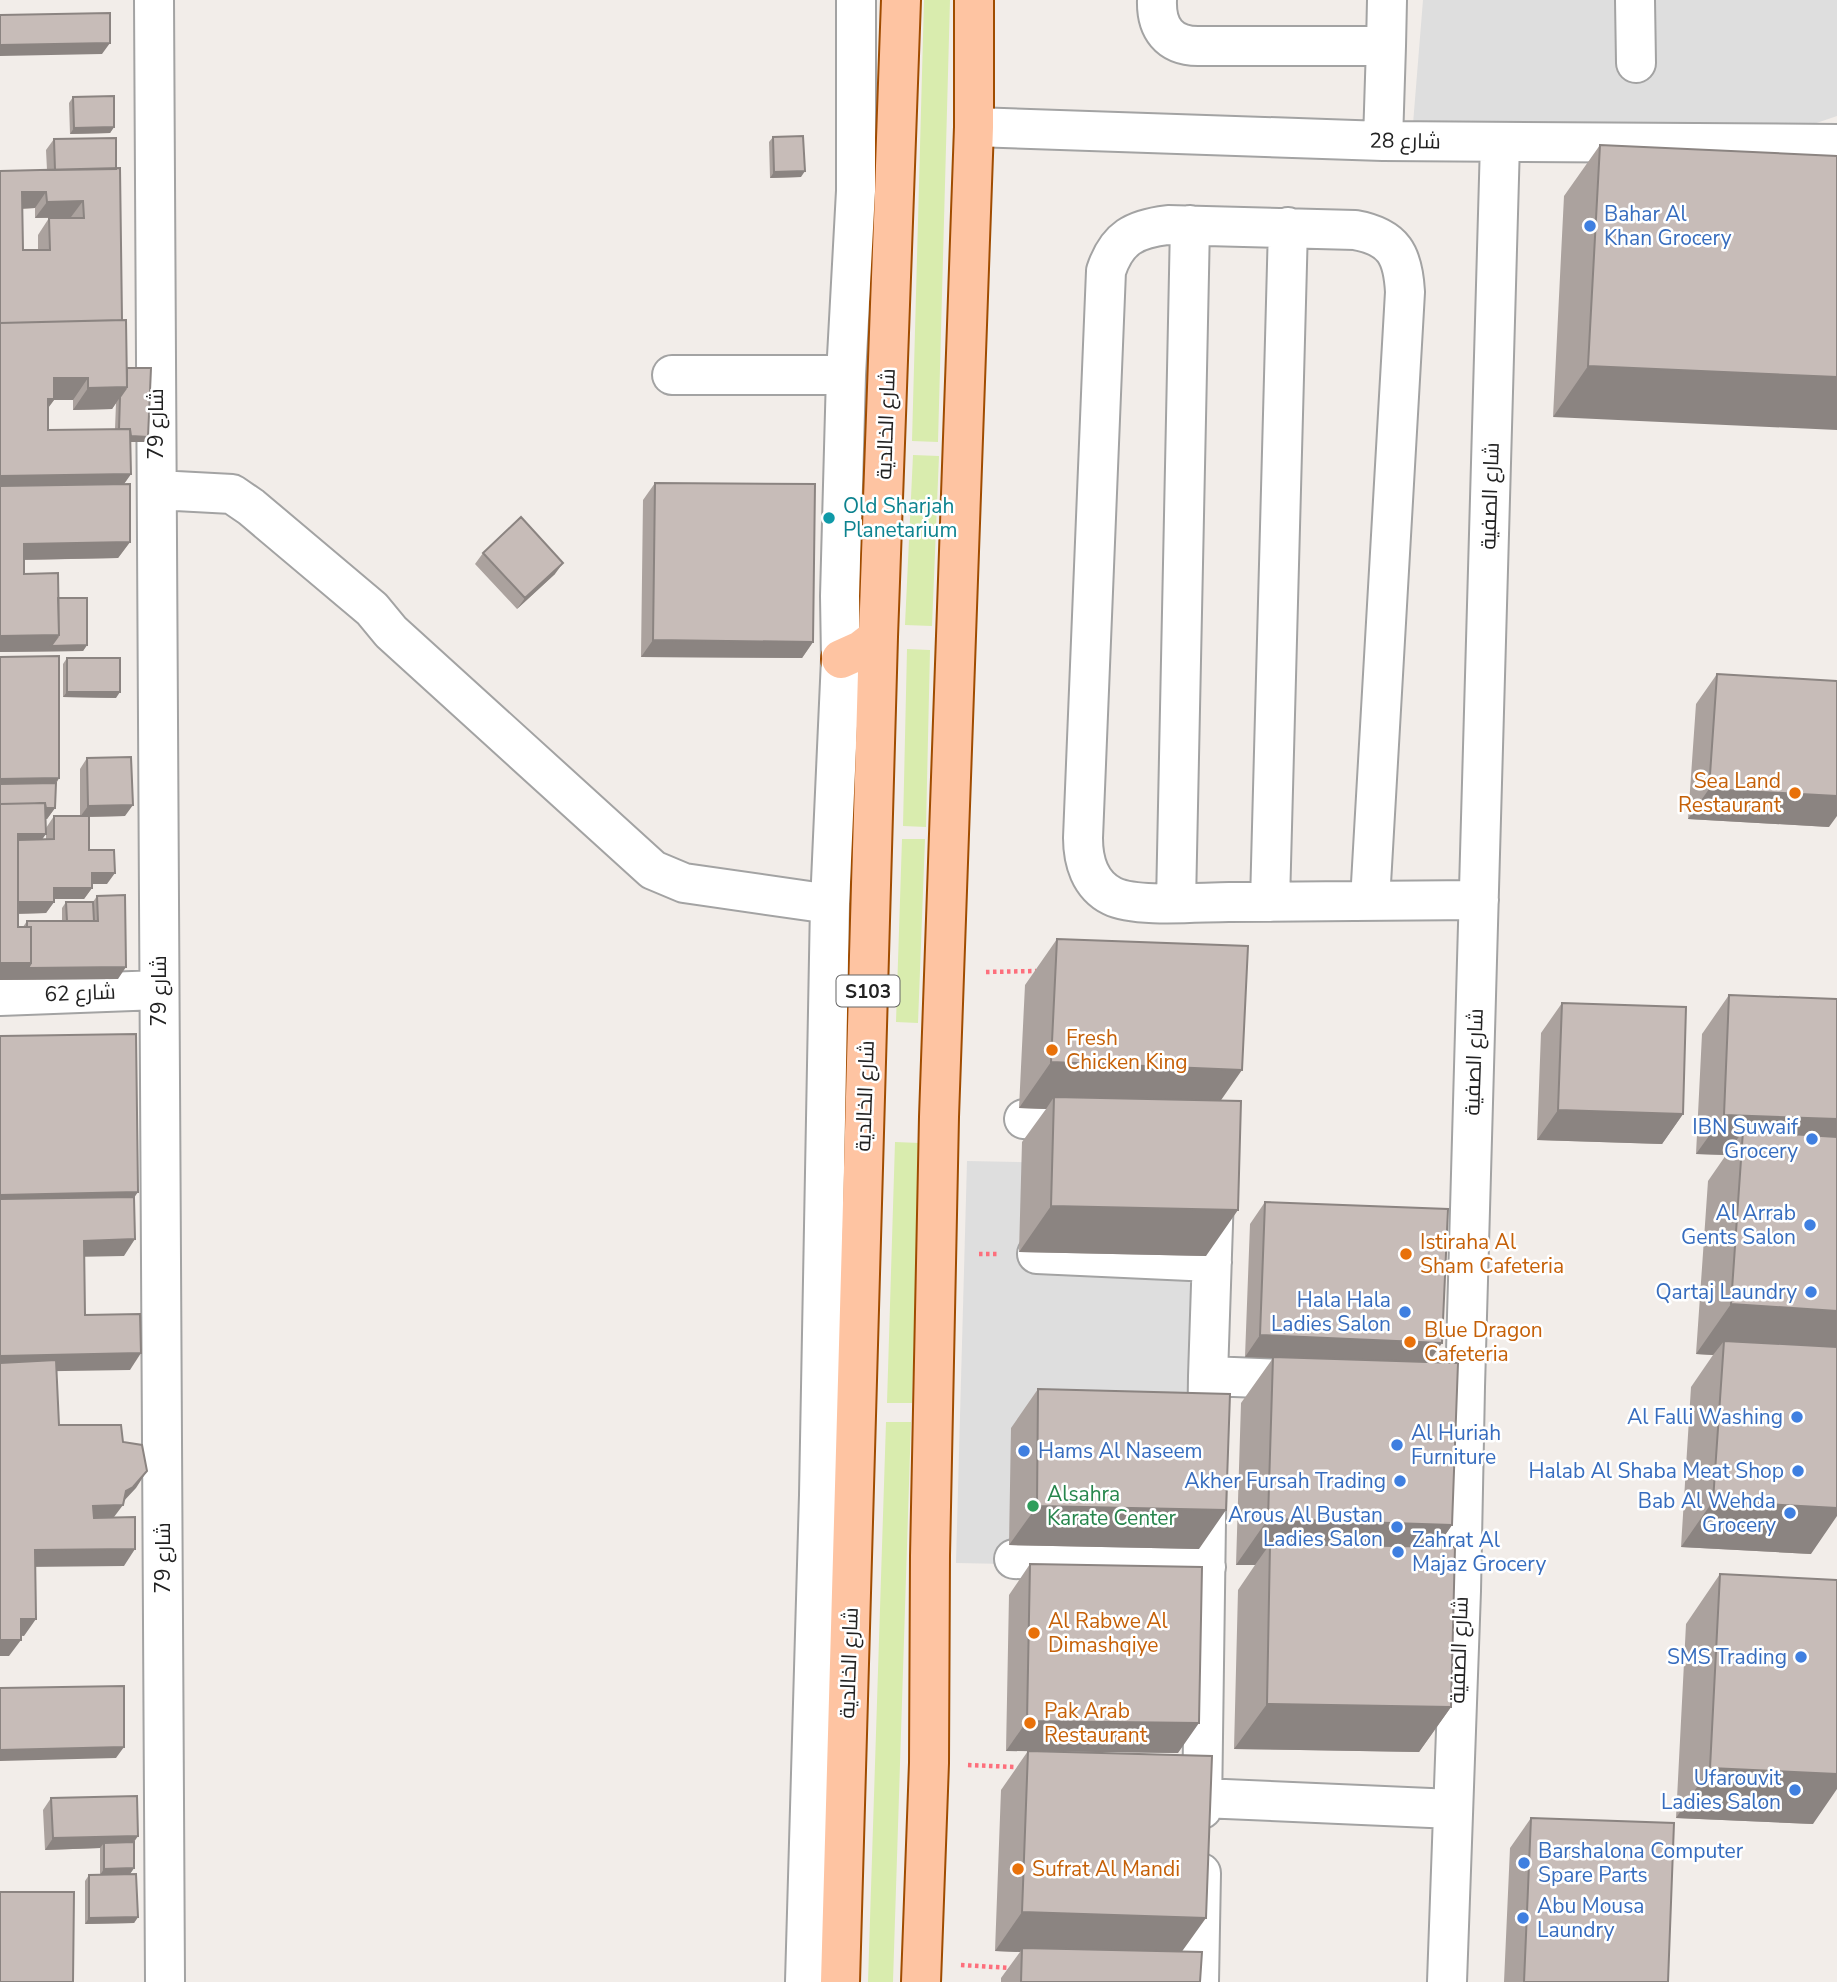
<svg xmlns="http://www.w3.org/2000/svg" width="1837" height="1982" font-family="'Nunito Sans',Cairo,sans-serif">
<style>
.grass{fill:#d9ecae}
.parking{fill:#dedede}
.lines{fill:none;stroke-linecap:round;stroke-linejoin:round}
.minor-casing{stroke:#a3a3a3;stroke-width:42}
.major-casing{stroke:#a04c00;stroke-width:42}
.path{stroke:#fd6f7c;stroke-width:4.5;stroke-dasharray:3.5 3.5;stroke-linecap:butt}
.minor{stroke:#fff;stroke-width:38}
.major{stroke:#fec4a2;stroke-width:38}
.wall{fill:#aba29e;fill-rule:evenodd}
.shaded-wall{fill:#8b8481}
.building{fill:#c7bcb8;stroke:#8b8481;stroke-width:2;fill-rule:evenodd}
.shop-dot{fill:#3f7fe0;stroke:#fff;stroke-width:2.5}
.culture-dot{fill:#0f9aa8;stroke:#fff;stroke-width:2.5}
.food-dot{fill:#e8710a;stroke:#fff;stroke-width:2.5}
.leisure-dot{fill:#2e9e5b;stroke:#fff;stroke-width:2.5}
.labels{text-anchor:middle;stroke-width:5;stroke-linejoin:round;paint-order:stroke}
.shield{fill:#fff;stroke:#646464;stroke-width:2}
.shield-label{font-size:19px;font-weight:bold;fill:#222}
.street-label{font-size:21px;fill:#222;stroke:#fff}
.shop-label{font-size:21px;fill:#366cbe;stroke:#fff;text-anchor:end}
.culture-label{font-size:21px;fill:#0d838f;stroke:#fff;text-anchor:start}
.food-label{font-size:21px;fill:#c56008;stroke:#fff;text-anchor:start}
.leisure-label{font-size:21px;fill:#27864d;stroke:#fff;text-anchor:start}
</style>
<rect width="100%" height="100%" fill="#f2ede9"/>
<path class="grass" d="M 924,0 L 950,0 L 938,442 L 912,441 Z
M 913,455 L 939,456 L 932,626 L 905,625 Z
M 907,649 L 930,650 L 926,827 L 903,826 Z
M 902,839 L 925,839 L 918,1023 L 896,1022 Z
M 895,1142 L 920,1143 L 912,1403 L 887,1403 Z
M 886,1422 L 911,1422 L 893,1982 L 868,1982 Z"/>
<path class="parking" d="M 1423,0 L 1837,0 L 1837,116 L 1796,130 L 1413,124 Z
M 967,1161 L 1205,1166 L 1193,1568 L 956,1563 Z"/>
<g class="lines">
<defs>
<path id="minor" d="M 154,0 L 165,1982
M 1157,0 C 1156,28 1169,46 1198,46 L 1386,46 L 1387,0
M 1635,0 L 1636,63
M 974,127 L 1383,141 L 1837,144
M 1383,141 L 1386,46
M 672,375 L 846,375
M 157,490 L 232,494 L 251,507 L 372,609 L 391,632 L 653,870 L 684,883 L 830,904
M 1370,901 L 1405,292 C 1403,255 1394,237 1355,230 L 1168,225 C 1134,229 1117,238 1106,271 L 1083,838 C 1083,861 1090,885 1112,896 C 1136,908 1200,902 1229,902 C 1312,901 1396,901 1479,900
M 1270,902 L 1288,227
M 1176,903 L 1190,225
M 0,996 L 159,990
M 1024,1119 L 1091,1124
M 1037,1254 L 1212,1262
M 1208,1376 L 1311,1380
M 1014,1559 L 1206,1567
M 1202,1798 L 1453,1809
M 1202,1809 L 1208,1376 L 1214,1194
M 805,1982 L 819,1495 L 830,904 L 841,659 L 840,596 L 846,375 L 856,191 L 856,0
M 1199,1982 L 1201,1873
M 1447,1982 L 1461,1591 L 1465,1387 L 1500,143"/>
<path id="major" d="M 841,659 L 861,650 L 878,637
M 840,1982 L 878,637 L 901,0
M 921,1982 L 929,1763 L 930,1556 L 939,1117 L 974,127 L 974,0"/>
</defs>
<use href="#minor" class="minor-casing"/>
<use href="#major" class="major-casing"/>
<path class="path" d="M 986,972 L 1036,971
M 979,1254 L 998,1254
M 968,1765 L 1015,1767
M 961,1965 L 1011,1968"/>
<use href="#minor" class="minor"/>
<use href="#major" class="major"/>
</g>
<path class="wall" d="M 73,97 L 114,127 L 110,133 L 70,134 L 69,103 Z
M 773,137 L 801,177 L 770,178 L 769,142 Z
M 54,139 L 116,169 L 122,320 L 127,368 L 148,437 L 144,442 L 131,442 L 131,474 L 124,484 L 130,542 L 118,558 L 24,560 L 24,574 L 58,598 L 87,645 L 83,651 L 0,652 L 0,171 L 47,170 L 46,150 ZM 35,208 L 35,218 L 71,218 L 49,218 L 38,235 L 38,250 L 23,250 L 22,209 ZM 54,400 L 73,400 L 73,410 L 112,409 L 116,403 L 115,429 L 48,430 L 48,408 Z
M 1600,145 L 1837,156 L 1553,417 L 1564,196 Z
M 655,483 L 813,642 L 802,658 L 641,657 L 643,500 Z
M 483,553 L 555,574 L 517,609 L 475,564 Z
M 0,657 L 59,778 L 56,784 L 55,808 L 47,819 L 46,819 L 42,839 L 46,839 L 46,828 L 54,816 L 80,816 L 80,769 L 87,758 L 125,816 L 89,817 L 89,850 L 107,884 L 92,884 L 92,888 L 84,899 L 54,899 L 54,902 L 46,913 L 18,914 L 18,927 L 23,927 L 27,921 L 62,921 L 62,908 L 66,902 L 93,902 L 97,896 L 118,979 L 0,980 Z
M 67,658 L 116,698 L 63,697 L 63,664 Z
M 1717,674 L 1829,827 L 1688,819 L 1696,704 Z
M 1057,939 L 1221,1101 L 1206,1256 L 1019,1252 L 1022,1142 L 1046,1109 L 1019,1108 L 1025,985 Z
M 1729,995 L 1811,1554 L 1681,1547 L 1691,1387 L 1713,1355 L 1696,1354 L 1708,1181 L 1726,1155 L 1696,1154 L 1702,1034 Z
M 1562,1003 L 1683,1114 L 1662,1144 L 1537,1140 L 1541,1033 Z
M 1265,1202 L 1442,1343 L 1429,1362 L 1452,1525 L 1437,1547 L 1451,1707 L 1419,1752 L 1234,1749 L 1238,1590 L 1255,1565 L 1236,1565 L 1241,1403 L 1273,1358 L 1245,1357 L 1250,1224 Z
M 1038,1389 L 1199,1549 L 1009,1545 L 1011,1428 Z
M 1030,1564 L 1178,1753 L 1056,1751 L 1200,1982 L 1001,1982 L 1001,1978 L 1020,1952 L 995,1951 L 1001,1790 L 1028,1751 L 1006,1751 L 1009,1595 Z
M 1720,1574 L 1813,1824 L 1676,1818 L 1686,1624 Z
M 51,1798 L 134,1842 L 134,1868 L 130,1874 L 100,1875 L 100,1848 L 45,1850 L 43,1810 Z
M 1531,1818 L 1668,1982 L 1504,1982 L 1510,1848 Z
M 89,1875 L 138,1917 L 134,1923 L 85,1924 L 85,1881 Z"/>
<path class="shaded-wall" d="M 110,43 L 102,54 L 0,56 L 0,45 Z
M 114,127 L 110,133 L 70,134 L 74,128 Z
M 805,171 L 801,177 L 770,178 L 774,172 Z
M 22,192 L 46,192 L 35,208 L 10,209 Z
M 83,201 L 71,217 L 35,218 L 47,202 Z
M 1588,366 L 1837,377 L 1837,430 L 1553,417 Z
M 54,378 L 88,378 L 73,400 L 54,400 L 39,420 Z
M 127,387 L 112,409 L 73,410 L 88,388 Z
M 119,436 L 148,437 L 144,442 L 115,442 Z
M 131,474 L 116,495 L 0,498 L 0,476 Z
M 130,542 L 118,558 L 12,560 L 24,544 Z
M 563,563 L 555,574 L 517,609 L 525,598 Z
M 59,635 L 87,645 L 83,651 L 0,652 L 0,636 Z
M 653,640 L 813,642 L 802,658 L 641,657 Z
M 67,692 L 120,692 L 116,698 L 63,697 Z
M 59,778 L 48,795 L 0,795 L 0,779 Z
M 1709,789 L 1837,796 L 1837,816 L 1829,827 L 1688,819 Z
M 133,805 L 125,816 L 80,817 L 88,806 Z
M 55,808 L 47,819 L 0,820 L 0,809 Z
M 18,834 L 46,834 L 34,851 L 14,851 Z
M 92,873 L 115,873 L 107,884 L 84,884 Z
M 54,888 L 92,888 L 84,899 L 46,899 Z
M 14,902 L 54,902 L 46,913 L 6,914 Z
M 0,963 L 31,963 L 126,967 L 118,979 L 0,980 Z
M 1051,1062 L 1242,1070 L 1210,1116 L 1054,1097 L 1046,1109 L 1019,1108 Z
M 1558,1110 L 1683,1114 L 1662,1144 L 1537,1140 Z
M 1724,1115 L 1837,1119 L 1837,1147 L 1743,1131 L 1726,1155 L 1696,1154 Z
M 138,1192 L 123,1214 L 0,1216 L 0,1195 Z
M 1051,1206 L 1238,1210 L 1206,1256 L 1019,1252 Z
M 135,1239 L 124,1256 L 72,1257 L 84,1241 Z
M 1731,1304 L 1837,1311 L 1837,1351 L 1724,1341 L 1713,1355 L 1696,1354 Z
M 1260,1335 L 1442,1343 L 1427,1364 L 1245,1357 Z
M 141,1353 L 130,1370 L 0,1372 L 0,1356 Z
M 147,1471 L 136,1488 L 122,1503 L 123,1505 L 111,1521 L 82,1523 L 93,1506 L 126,1491 Z
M 1713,1501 L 1837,1508 L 1837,1516 L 1811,1554 L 1681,1547 Z
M 1037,1506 L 1226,1510 L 1199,1549 L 1009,1545 Z
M 1268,1519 L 1452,1525 L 1420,1571 L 1270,1544 L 1255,1565 L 1236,1565 Z
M 135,1549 L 124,1566 L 24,1567 L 35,1550 Z
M 21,1619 L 36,1619 L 24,1636 L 9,1635 Z
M 0,1640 L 21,1640 L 9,1656 L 0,1656 Z
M 1267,1704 L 1451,1707 L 1419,1752 L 1234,1749 Z
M 1027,1721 L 1199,1723 L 1178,1753 L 1006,1751 Z
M 124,1747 L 116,1758 L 0,1761 L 0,1750 Z
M 1710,1768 L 1837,1774 L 1837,1789 L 1813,1824 L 1676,1818 Z
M 138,1836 L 130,1848 L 104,1843 L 100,1848 L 45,1850 L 53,1838 Z
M 134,1868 L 130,1874 L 100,1875 L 104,1869 Z
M 1022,1912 L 1206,1918 L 1178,1957 L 1022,1948 L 1020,1952 L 995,1951 Z
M 138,1917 L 134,1923 L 85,1924 L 89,1918 Z"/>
<path class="building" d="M 110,13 L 110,43 L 0,45 L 0,15 Z
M 114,96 L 114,127 L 74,128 L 73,97 Z
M 803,136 L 805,171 L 774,172 L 773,137 Z
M 116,138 L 116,169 L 55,170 L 54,139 Z
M 1600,145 L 1837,156 L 1837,377 L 1588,366 Z
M 120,168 L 122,320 L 0,323 L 0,171 ZM 22,192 L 46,192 L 47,202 L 83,201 L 84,218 L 49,218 L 50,250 L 23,250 Z
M 126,320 L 127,387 L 88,388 L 88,378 L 54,378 L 54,399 L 48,399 L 48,430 L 130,429 L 131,474 L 0,476 L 0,323 Z
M 127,368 L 151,368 L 148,437 L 131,436 L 130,429 L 119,429 L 120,397 L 127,387 Z
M 655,483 L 815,484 L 813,642 L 653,640 Z
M 130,484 L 130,542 L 24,544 L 24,574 L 58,573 L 59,635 L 0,636 L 0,486 Z
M 521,517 L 563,563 L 525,598 L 483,553 Z
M 58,598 L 87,598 L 87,645 L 51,646 L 59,635 Z
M 59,656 L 59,778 L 0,779 L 0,657 Z
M 67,658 L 120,658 L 120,692 L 67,692 Z
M 1717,674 L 1837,681 L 1837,796 L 1709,789 Z
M 131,757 L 133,805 L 88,806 L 87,758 Z
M 56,783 L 55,808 L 46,808 L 45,803 L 0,804 L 0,784 Z
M 45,803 L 46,834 L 18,834 L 18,927 L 31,927 L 31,963 L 0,963 L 0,804 Z
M 54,816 L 89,816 L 89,850 L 114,850 L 115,873 L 92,873 L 92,888 L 54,888 L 54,902 L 18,902 L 18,840 L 54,839 Z
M 125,895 L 126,967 L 28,968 L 31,963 L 31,927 L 27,927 L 27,921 L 98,921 L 97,896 Z
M 66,902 L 93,902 L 94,921 L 67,921 Z
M 1057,939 L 1248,946 L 1242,1070 L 1051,1062 Z
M 1729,995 L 1837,999 L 1837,1119 L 1724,1115 Z
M 1562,1003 L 1686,1007 L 1683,1114 L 1558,1110 Z
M 136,1034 L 138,1192 L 0,1195 L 0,1036 Z
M 1054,1097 L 1241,1101 L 1238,1210 L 1051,1206 Z
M 1743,1131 L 1837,1137 L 1837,1311 L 1731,1304 Z
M 134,1197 L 135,1239 L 84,1241 L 85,1315 L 140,1314 L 141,1353 L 0,1356 L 0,1199 Z
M 1265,1202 L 1448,1209 L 1442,1343 L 1260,1335 Z
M 1724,1341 L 1837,1347 L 1837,1508 L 1713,1501 Z
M 1273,1357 L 1458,1363 L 1452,1525 L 1268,1519 Z
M 56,1360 L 59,1425 L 121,1425 L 123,1442 L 142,1445 L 147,1471 L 133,1487 L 126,1491 L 123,1505 L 93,1506 L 94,1518 L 135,1517 L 135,1549 L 35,1550 L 36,1619 L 21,1619 L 21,1640 L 0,1640 L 0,1363 Z
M 1038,1389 L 1230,1394 L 1226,1510 L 1037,1506 Z
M 1270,1544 L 1455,1547 L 1451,1707 L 1267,1704 Z
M 1030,1564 L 1202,1567 L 1199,1723 L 1027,1721 Z
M 1720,1574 L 1837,1580 L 1837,1774 L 1710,1768 Z
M 124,1686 L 124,1747 L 0,1750 L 0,1688 Z
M 1028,1751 L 1212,1756 L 1206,1918 L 1022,1912 Z
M 137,1796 L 138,1836 L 53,1838 L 51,1798 Z
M 1531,1818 L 1674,1823 L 1668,1982 L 1524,1982 Z
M 134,1842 L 134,1868 L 104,1869 L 104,1843 Z
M 136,1874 L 138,1917 L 89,1918 L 89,1875 Z
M 0,1892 L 74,1892 L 73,1982 L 0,1982 Z
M 1022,1948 L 1202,1952 L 1200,1982 L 1021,1982 Z"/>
<g class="shop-dot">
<circle cx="1590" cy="226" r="7"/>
<circle cx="1812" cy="1139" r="7"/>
<circle cx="1810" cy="1225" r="7"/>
<circle cx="1811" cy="1292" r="7"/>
<circle cx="1405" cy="1312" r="7"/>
<circle cx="1797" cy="1417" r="7"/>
<circle cx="1397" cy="1445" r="7"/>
<circle cx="1024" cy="1451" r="7"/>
<circle cx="1798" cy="1471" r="7"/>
<circle cx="1400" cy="1481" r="7"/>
<circle cx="1790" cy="1513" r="7"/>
<circle cx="1397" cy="1527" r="7"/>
<circle cx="1398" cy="1552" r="7"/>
<circle cx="1801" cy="1657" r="7"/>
<circle cx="1795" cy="1790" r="7"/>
<circle cx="1524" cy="1863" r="7"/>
<circle cx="1523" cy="1918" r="7"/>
</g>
<circle class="culture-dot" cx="829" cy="518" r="7"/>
<g class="food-dot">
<circle cx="1795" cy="793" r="7"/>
<circle cx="1052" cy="1050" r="7"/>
<circle cx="1406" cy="1254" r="7"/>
<circle cx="1410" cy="1342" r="7"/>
<circle cx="1034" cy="1633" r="7"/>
<circle cx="1030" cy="1723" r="7"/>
<circle cx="1018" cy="1869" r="7"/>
</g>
<circle class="leisure-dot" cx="1033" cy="1506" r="7"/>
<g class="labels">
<rect class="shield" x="836.5" y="975.5" width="63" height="31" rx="5"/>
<g class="shield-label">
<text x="868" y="998">S103</text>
</g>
<g class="street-label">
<text transform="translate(1405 141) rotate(1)" y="7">شارع 28</text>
<text transform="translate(156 424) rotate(-90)" y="7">شارع 79</text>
<text transform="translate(886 424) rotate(-88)" y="7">شارع الخالدية</text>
<text transform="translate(1490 496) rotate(-88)" y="7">شارع الصفية</text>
<text transform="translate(159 991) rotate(-90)" y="7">شارع 79</text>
<text transform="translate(80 993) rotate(-2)" y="7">شارع 62</text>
<text transform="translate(1474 1062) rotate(-88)" y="7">شارع الصفية</text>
<text transform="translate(865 1096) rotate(-88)" y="7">شارع الخالدية</text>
<text transform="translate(163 1558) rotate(-90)" y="7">شارع 79</text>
<text transform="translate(1459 1650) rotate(-88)" y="7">شارع الصفية</text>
<text transform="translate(849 1663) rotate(-88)" y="7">شارع الخالدية</text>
</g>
<g class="shop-label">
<text x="1604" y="221" text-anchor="start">Bahar Al<tspan x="1604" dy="24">Khan Grocery</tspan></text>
<text x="1798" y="1134">IBN Suwaif<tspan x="1798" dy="24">Grocery</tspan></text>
<text x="1796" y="1220">Al Arrab<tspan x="1796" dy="24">Gents Salon</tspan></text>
<text x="1797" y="1299">Qartaj Laundry</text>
<text x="1391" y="1307">Hala Hala<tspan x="1391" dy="24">Ladies Salon</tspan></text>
<text x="1783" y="1424">Al Falli Washing</text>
<text x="1411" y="1440" text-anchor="start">Al Huriah<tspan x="1411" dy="24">Furniture</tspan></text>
<text x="1038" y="1458" text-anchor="start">Hams Al Naseem</text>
<text x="1784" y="1478">Halab Al Shaba Meat Shop</text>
<text x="1386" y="1488">Akher Fursah Trading</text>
<text x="1776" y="1508">Bab Al Wehda<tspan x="1776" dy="24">Grocery</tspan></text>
<text x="1383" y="1522">Arous Al Bustan<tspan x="1383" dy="24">Ladies Salon</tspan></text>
<text x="1412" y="1547" text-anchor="start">Zahrat Al<tspan x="1412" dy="24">Majaz Grocery</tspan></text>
<text x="1787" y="1664">SMS Trading</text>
<text x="1781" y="1785">Ufarouvit<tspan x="1781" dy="24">Ladies Salon</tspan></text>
<text x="1538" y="1858" text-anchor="start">Barshalona Computer<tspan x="1538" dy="24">Spare Parts</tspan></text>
<text x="1537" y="1913" text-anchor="start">Abu Mousa<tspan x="1537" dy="24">Laundry</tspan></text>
</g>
<g class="culture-label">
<text x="843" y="513">Old Sharjah<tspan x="843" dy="24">Planetarium</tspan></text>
</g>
<g class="food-label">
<text x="1781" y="788" text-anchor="end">Sea Land<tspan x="1781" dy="24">Restaurant</tspan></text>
<text x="1066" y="1045">Fresh<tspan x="1066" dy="24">Chicken King</tspan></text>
<text x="1420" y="1249">Istiraha Al<tspan x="1420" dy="24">Sham Cafeteria</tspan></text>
<text x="1424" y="1337">Blue Dragon<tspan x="1424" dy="24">Cafeteria</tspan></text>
<text x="1048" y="1628">Al Rabwe Al<tspan x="1048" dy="24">Dimashqiye</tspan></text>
<text x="1044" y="1718">Pak Arab<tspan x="1044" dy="24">Restaurant</tspan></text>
<text x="1032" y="1876">Sufrat Al Mandi</text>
</g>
<g class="leisure-label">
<text x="1047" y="1501">Alsahra<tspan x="1047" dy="24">Karate Center</tspan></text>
</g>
</g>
</svg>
